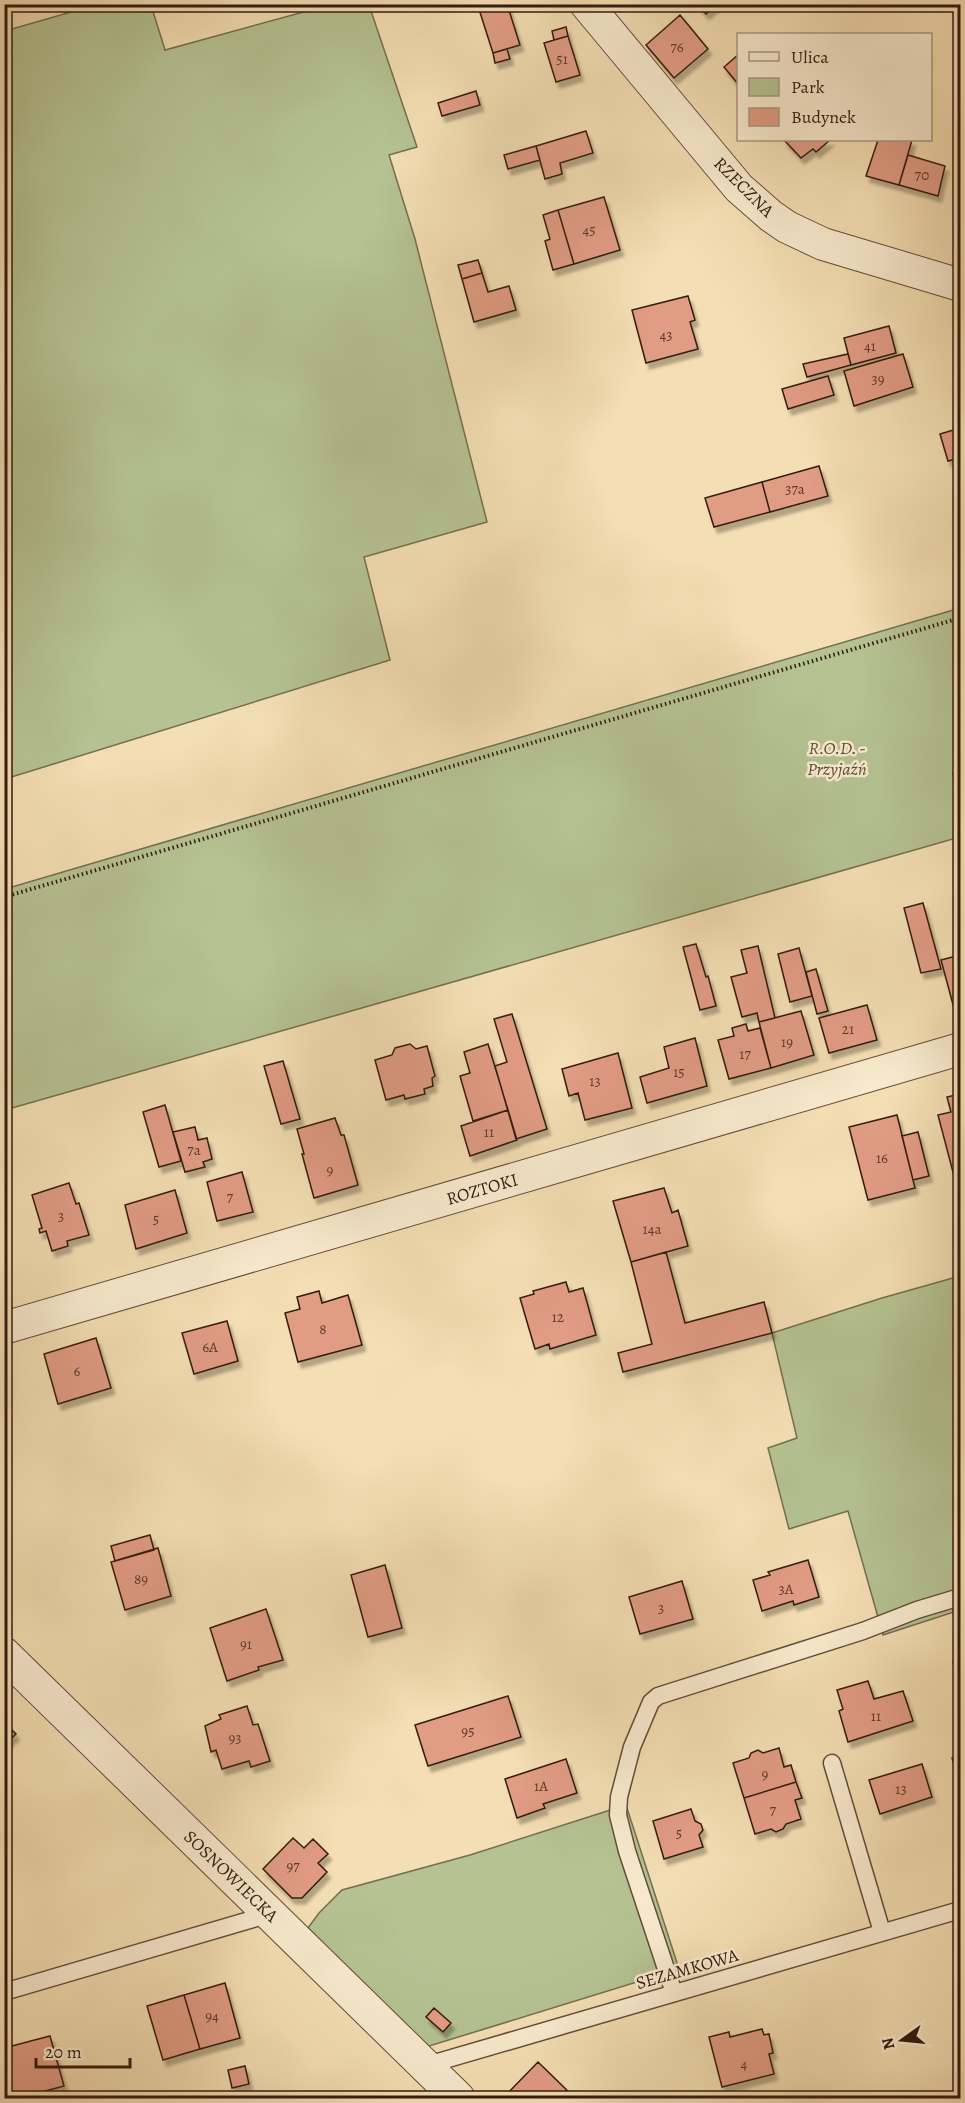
<svg xmlns="http://www.w3.org/2000/svg" width="965" height="2103" font-family="Alegreya,serif">
<style>
.green{fill:#b5c292;stroke:#746e52;stroke-width:1.5}
.building{fill:#e19c84;stroke:#341b11;stroke-width:1.5;filter:url(#shadow)}
.lines{fill:none;stroke-linecap:round;stroke-linejoin:round}
.service-casing{stroke:#644c3a;stroke-width:19}
.minor-casing{stroke:#644c3a;stroke-width:34}
.tertiary-casing{stroke:#644c3a;stroke-width:35}
.path{stroke:#341b11;stroke-width:4;stroke-dasharray:1.5 3;stroke-linecap:butt}
.service{stroke:#f8eace;stroke-width:16}
.minor{stroke:#f8eace;stroke-width:32}
.tertiary{stroke:#f8eace;stroke-width:33}
.labels{text-anchor:middle;stroke-width:5;stroke-linejoin:round;paint-order:stroke}
.number-label{font-size:15px;fill:#5f3b2e}
.street-label{font-size:18px;fill:#341b11;stroke:#f8eace}
.park-label{font-size:18px;font-style:italic;fill:#5b4d38;stroke:#f8eace}
</style>
<defs>
<filter id="shadow"><feDropShadow dx="3.5" dy="6" stdDeviation="1.5" flood-color="#0004"/></filter>
</defs>
<rect width="100%" height="100%" fill="#f4deb3"/>
<filter id="stains"><feTurbulence type="fractalNoise" baseFrequency=".00333" numOctaves="4"/><feColorMatrix values="0 0 0 0 .2 0 0 0 0 .09 0 0 0 0 .02 0 0 0 .5 -.17"/></filter>
<radialGradient id="worn" r=".72"><stop offset=".6" stop-color="#630" stop-opacity="0"/><stop offset="1" stop-color="#630" stop-opacity=".3"/></radialGradient>
<path class="green" d="M 95,5 L 151,5 L 165,50 L 329,5 L 369,5 L 417,147 L 389,155 L 415,239 L 487,522 L 364,557 L 390,660 L 5,779 L 5,31 Z
M 960,608 L 960,837 L 5,1110 L 5,889 Z
M 960,1276 L 960,1610 L 883,1635 L 848,1511 L 789,1529 L 768,1448 L 797,1438 L 772,1333 L 882,1298 Z
M 626,1805 L 679,1969 L 426,2047 L 308,1928 L 319,1913 L 342,1890 L 470,1855 Z"/>
<path class="building" d="M 484,4 L 507,4 L 520,45 L 493,53 L 478,6 Z
M 697,4 L 717,4 L 706,14 Z
M 680,15 L 708,49 L 674,78 L 646,45 Z
M 566,27 L 568,36 L 554,40 L 552,31 Z
M 568,36 L 580,75 L 556,82 L 544,43 Z
M 507,49 L 510,59 L 495,63 L 493,53 Z
M 738,55 L 738,84 L 724,67 Z
M 476,91 L 480,105 L 442,116 L 438,103 Z
M 586,131 L 593,153 L 560,163 L 562,174 L 545,179 L 536,146 Z
M 784,140 L 830,140 L 816,152 L 813,149 L 801,158 Z
M 878,140 L 912,140 L 899,185 L 866,176 Z
M 536,146 L 540,160 L 508,169 L 504,155 Z
M 908,155 L 945,166 L 938,196 L 899,185 Z
M 604,197 L 620,250 L 574,264 L 558,210 Z
M 558,210 L 574,264 L 553,270 L 545,241 L 550,239 L 543,215 Z
M 478,260 L 482,273 L 462,279 L 458,265 Z
M 482,273 L 488,292 L 509,286 L 516,310 L 474,322 L 462,279 Z
M 688,296 L 695,320 L 690,322 L 698,349 L 646,363 L 632,310 Z
M 889,326 L 896,353 L 851,365 L 844,338 Z
M 848,354 L 851,365 L 807,377 L 803,364 Z
M 903,354 L 913,387 L 854,406 L 844,371 Z
M 828,376 L 834,395 L 788,409 L 782,389 Z
M 960,428 L 960,458 L 948,461 L 940,434 Z
M 819,466 L 828,496 L 770,512 L 762,482 Z
M 762,482 L 770,512 L 714,527 L 705,498 Z
M 960,770 L 960,798 L 953,773 Z
M 923,903 L 941,969 L 921,973 L 904,908 Z
M 696,944 L 706,977 L 708,976 L 716,1006 L 700,1010 L 683,947 Z
M 758,946 L 775,1018 L 759,1022 L 757,1013 L 742,1017 L 731,977 L 747,973 L 741,950 Z
M 799,948 L 812,996 L 790,1002 L 778,954 Z
M 960,955 L 960,1010 L 955,1012 L 941,960 Z
M 816,969 L 828,1011 L 817,1014 L 806,972 Z
M 867,1005 L 877,1040 L 829,1053 L 819,1018 Z
M 801,1011 L 814,1055 L 771,1068 L 759,1022 Z
M 512,1014 L 547,1129 L 516,1139 L 495,1066 L 507,1062 L 494,1019 Z
M 746,1024 L 748,1031 L 760,1028 L 771,1068 L 729,1079 L 718,1040 L 734,1036 L 732,1028 Z
M 695,1038 L 707,1086 L 647,1103 L 640,1077 L 669,1068 L 664,1047 Z
M 410,1044 L 416,1049 L 427,1046 L 435,1076 L 432,1078 L 433,1086 L 424,1089 L 425,1094 L 405,1099 L 404,1095 L 386,1100 L 375,1060 L 392,1055 L 395,1048 Z
M 488,1044 L 508,1110 L 473,1121 L 460,1076 L 470,1073 L 464,1052 Z
M 618,1053 L 632,1108 L 585,1120 L 578,1093 L 569,1096 L 562,1069 Z
M 283,1061 L 300,1119 L 281,1124 L 264,1066 Z
M 960,1094 L 960,1175 L 954,1176 L 938,1115 L 951,1112 L 947,1097 Z
M 165,1105 L 181,1161 L 159,1167 L 143,1112 Z
M 508,1110 L 517,1140 L 470,1156 L 461,1126 Z
M 897,1115 L 915,1188 L 868,1200 L 849,1127 Z
M 335,1118 L 341,1135 L 344,1135 L 358,1185 L 314,1198 L 302,1154 L 304,1154 L 297,1129 Z
M 195,1127 L 198,1140 L 207,1138 L 212,1159 L 203,1162 L 205,1167 L 185,1172 L 173,1132 Z
M 918,1132 L 929,1176 L 913,1180 L 902,1136 Z
M 242,1172 L 253,1212 L 217,1221 L 207,1182 Z
M 69,1183 L 76,1204 L 79,1203 L 89,1235 L 67,1241 L 68,1246 L 52,1251 L 46,1231 L 40,1233 L 39,1229 L 42,1228 L 32,1195 Z
M 664,1188 L 672,1213 L 678,1210 L 688,1246 L 631,1262 L 613,1201 Z
M 175,1190 L 187,1233 L 136,1249 L 125,1205 Z
M 666,1252 L 685,1323 L 764,1302 L 772,1333 L 623,1372 L 618,1353 L 652,1344 L 631,1262 Z
M 566,1282 L 569,1292 L 583,1288 L 596,1335 L 550,1349 L 549,1344 L 535,1349 L 520,1298 L 534,1294 L 533,1291 Z
M 319,1291 L 322,1303 L 348,1295 L 362,1345 L 298,1362 L 285,1313 L 300,1309 L 297,1297 Z
M 227,1321 L 238,1361 L 194,1374 L 182,1333 Z
M 96,1338 L 111,1388 L 58,1404 L 44,1354 Z
M 150,1535 L 154,1550 L 115,1561 L 111,1546 Z
M 158,1548 L 171,1596 L 125,1610 L 111,1562 Z
M 808,1560 L 819,1597 L 794,1605 L 793,1601 L 762,1611 L 753,1580 L 770,1575 L 768,1572 Z
M 385,1565 L 402,1628 L 368,1637 L 351,1575 Z
M 682,1581 L 693,1619 L 640,1634 L 629,1597 Z
M 266,1609 L 283,1660 L 258,1667 L 259,1670 L 227,1681 L 210,1628 Z
M 960,1660 L 960,1687 L 953,1662 Z
M 868,1681 L 874,1699 L 903,1691 L 913,1721 L 848,1742 L 839,1711 L 843,1709 L 837,1690 Z
M 508,1696 L 521,1737 L 428,1766 L 415,1725 Z
M 247,1706 L 253,1725 L 258,1724 L 270,1761 L 251,1767 L 249,1761 L 222,1769 L 216,1750 L 211,1752 L 205,1726 L 221,1719 L 219,1715 Z
M 4,1722 L 16,1734 L 4,1745 Z
M 779,1748 L 784,1767 L 791,1765 L 796,1782 L 744,1798 L 733,1763 L 749,1758 L 751,1753 L 758,1750 L 763,1753 Z
M 960,1755 L 960,1785 L 952,1758 Z
M 566,1759 L 577,1793 L 543,1804 L 545,1808 L 517,1818 L 505,1779 Z
M 922,1764 L 932,1797 L 880,1814 L 869,1780 Z
M 796,1782 L 802,1798 L 795,1800 L 801,1819 L 786,1824 L 783,1829 L 776,1832 L 771,1829 L 755,1834 L 744,1798 Z
M 691,1809 L 695,1821 L 701,1824 L 703,1830 L 699,1835 L 703,1847 L 664,1859 L 653,1821 Z
M 293,1838 L 304,1848 L 313,1839 L 328,1854 L 318,1863 L 327,1872 L 302,1898 L 292,1898 L 263,1869 Z
M 225,1983 L 240,2038 L 200,2049 L 184,1995 Z
M 184,1995 L 200,2049 L 163,2060 L 147,2006 Z
M 434,2008 L 451,2023 L 443,2032 L 426,2017 Z
M 762,2029 L 764,2035 L 769,2034 L 773,2053 L 769,2054 L 774,2074 L 722,2087 L 709,2037 L 729,2032 L 730,2037 Z
M 50,2036 L 64,2086 L 19,2098 L 4,2098 L 4,2048 Z
M 538,2062 L 575,2098 L 506,2098 L 504,2097 Z
M 245,2066 L 249,2084 L 232,2088 L 228,2070 Z"/>
<g class="lines">
<defs>
<path id="service" d="M 832,1763 L 882,1932
M 4,1992 L 270,1914
M 674,1993 L 627,1851 L 618,1815 L 619,1797 L 632,1747 L 651,1702 L 658,1696 L 863,1631 L 917,1610 L 960,1597
M 424,2066 L 960,1910"/>
<path id="minor" d="M 586,4 L 739,188 L 771,216 L 787,227 L 823,244 L 960,285
M 4,1328 L 960,1049"/>
<path id="tertiary" d="M 4,1654 L 458,2098"/>
</defs>
<use href="#service" class="service-casing"/>
<use href="#minor" class="minor-casing"/>
<use href="#tertiary" class="tertiary-casing"/>
<path class="path" d="M 4,897 L 960,618"/>
<use href="#service" class="service"/>
<use href="#minor" class="minor"/>
<use href="#tertiary" class="tertiary"/>
</g>
<g class="labels">
<g class="number-label">
<text x="677" y="52">76</text>
<text x="562" y="64">51</text>
<text x="922" y="180">70</text>
<text x="589" y="235">45</text>
<text x="666" y="340">43</text>
<text x="870" y="351">41</text>
<text x="878" y="384">39</text>
<text x="795" y="494">37a</text>
<text x="848" y="1034">21</text>
<text x="787" y="1047">19</text>
<text x="745" y="1059">17</text>
<text x="679" y="1077">15</text>
<text x="595" y="1086">13</text>
<text x="489" y="1137">11</text>
<text x="194" y="1155">7a</text>
<text x="882" y="1163">16</text>
<text x="330" y="1175">9</text>
<text x="230" y="1202">7</text>
<text x="61" y="1221">3</text>
<text x="156" y="1224">5</text>
<text x="652" y="1234">14a</text>
<text x="558" y="1322">12</text>
<text x="323" y="1334">8</text>
<text x="210" y="1352">6A</text>
<text x="77" y="1376">6</text>
<text x="141" y="1584">89</text>
<text x="786" y="1594">3A</text>
<text x="661" y="1613">3</text>
<text x="246" y="1649">91</text>
<text x="876" y="1721">11</text>
<text x="468" y="1736">95</text>
<text x="235" y="1743">93</text>
<text x="765" y="1779">9</text>
<text x="541" y="1791">1A</text>
<text x="901" y="1794">13</text>
<text x="773" y="1815">7</text>
<text x="679" y="1838">5</text>
<text x="293" y="1871">97</text>
<text x="212" y="2021">94</text>
<text x="744" y="2069">4</text>
</g>
<g class="street-label">
<text transform="translate(744 187) rotate(45)" y="6">RZECZNA</text>
<text transform="translate(482 1189) rotate(-16)" y="6">ROZTOKI</text>
<text transform="translate(231 1876) rotate(44)" y="6">SOSNOWIECKA</text>
<text transform="translate(687 1969) rotate(-16)" y="6">SEZAMKOWA</text>
</g>
<g class="park-label">
<text x="837" y="754">R.O.D. -<tspan x="837" dy="21">Przyjaźń</tspan></text>
</g>
</g>
<rect width="965" height="2103" fill="none" stroke="#f4deb3" stroke-width="24"/>
<rect x="6" y="6" width="953" height="2091" fill="none" stroke="#341b11" stroke-width="3"/>
<rect x="12" y="12" width="941" height="2079" fill="none" stroke="#341b11" stroke-width="1.5"/>
<rect x="737" y="33" width="195" height="108" fill="#f8eace" stroke="#aa9782" stroke-width="1.5"/>
<rect x="749" y="52" width="30" height="9" fill="#f8eace" stroke="#aa9782" stroke-width="1.5"/>
<text x="791" y="63" font-size="18" fill="#341b11">Ulica</text>
<rect x="749" y="78" width="30" height="18" fill="#b5c292" stroke="#aa9782" stroke-width="1.5"/>
<text x="791" y="93" font-size="18" fill="#341b11">Park</text>
<rect x="749" y="108" width="30" height="18" fill="#e19c84" stroke="#aa9782" stroke-width="1.5"/>
<text x="791" y="123" font-size="18" fill="#341b11">Budynek</text>
<g transform="translate(902 2040) rotate(255)" stroke="#f8eace" stroke-width="4.5" paint-order="stroke">
<path d="M0-4.5L10 22L0 15L-10 22Z" fill="#341b11"/>
<text y="-9" font-size="16" font-weight="bold" text-anchor="middle" fill="#341b11">N</text>
</g>
<path d="M36 2058v9h94v-9" fill="none" stroke="#341b11" stroke-width="3"/>
<text x="45" y="2058" font-size="18" fill="#341b11" stroke="#f8eace" stroke-width="4.5" paint-order="stroke">20 m</text>
<rect width="100%" height="100%" filter="url(#stains)"/>
<rect width="100%" height="100%" fill="url(#worn)"/>
</svg>
